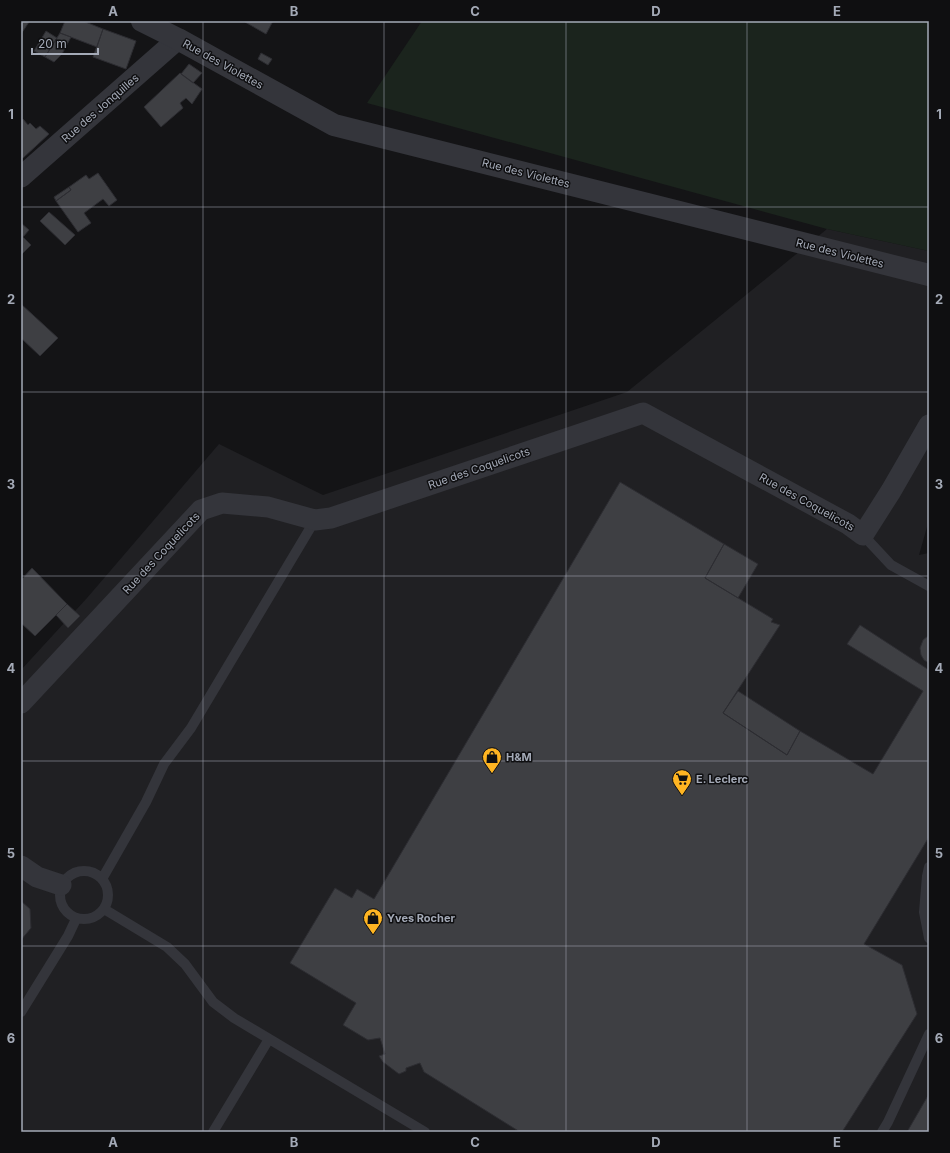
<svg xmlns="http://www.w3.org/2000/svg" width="950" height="1153" font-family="Inter,sans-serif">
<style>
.built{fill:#202023}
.green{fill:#1b241d}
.building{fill:#3e3f43;stroke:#2d2d32}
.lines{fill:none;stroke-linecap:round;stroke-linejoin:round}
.service{stroke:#34353b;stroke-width:10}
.minor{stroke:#34353b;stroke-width:21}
.tertiary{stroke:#34353b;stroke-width:22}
.grid{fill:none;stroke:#a4aab7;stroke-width:1;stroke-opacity:0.55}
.labels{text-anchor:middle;stroke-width:3;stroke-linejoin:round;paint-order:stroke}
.street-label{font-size:11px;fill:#a4aab7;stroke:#0f0f11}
.poi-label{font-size:11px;font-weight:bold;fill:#a4aab7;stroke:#0f0f11;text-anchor:start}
.neatline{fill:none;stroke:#a4aab7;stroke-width:1.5}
.grid-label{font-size:13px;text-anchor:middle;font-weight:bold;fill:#a4aab7}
</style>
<rect width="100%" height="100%" fill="#141416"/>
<path class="built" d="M 827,229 L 929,251 L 929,520 L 919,555 L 929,553 L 929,1132 L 21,1132 L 21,670 L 87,598 L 219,444 L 323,495 L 627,392 Z"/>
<path class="green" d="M 422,21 L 929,21 L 929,251 L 827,229 L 367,103 Z"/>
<path class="building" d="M 21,21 L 27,21 L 29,22 L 21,34 Z
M 65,21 L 83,21 L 103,29 L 97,47 L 60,33 Z
M 246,21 L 273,21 L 266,34 L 245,22 Z
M 103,29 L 136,41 L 126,69 L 93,57 Z
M 46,31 L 57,38 L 45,57 L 34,51 Z
M 60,33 L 71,37 L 62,54 L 54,62 L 45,57 Z
M 261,53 L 272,59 L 268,65 L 258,59 Z
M 189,64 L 202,73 L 193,83 L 181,74 Z
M 180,73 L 202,89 L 192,104 L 186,98 L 180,103 L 183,108 L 161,127 L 144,107 Z
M 23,119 L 28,125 L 30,123 L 36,129 L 40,126 L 49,134 L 23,158 L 21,156 L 21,121 Z
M 98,173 L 117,200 L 109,206 L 103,199 L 84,213 L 91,223 L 78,232 L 56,201 L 71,190 L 69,187 L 86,175 L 89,179 Z
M 69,187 L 71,190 L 56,201 L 54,197 Z
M 49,212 L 75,235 L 65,245 L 40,221 Z
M 21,223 L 29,230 L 23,237 L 31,245 L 21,255 Z
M 21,304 L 58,338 L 40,356 L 21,338 Z
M 620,482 L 724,544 L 705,578 L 773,619 L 771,622 L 780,625 L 723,713 L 787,755 L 800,731 L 873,774 L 923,691 L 847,644 L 860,625 L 929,670 L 929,837 L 864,944 L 902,965 L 917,1014 L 842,1132 L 520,1132 L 424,1072 L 420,1063 L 406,1068 L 406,1071 L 399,1074 L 383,1062 L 379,1056 L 385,1054 L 380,1038 L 368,1040 L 343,1025 L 356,1003 L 290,963 L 335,888 L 352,898 L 357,889 L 374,899 Z
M 724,544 L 758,564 L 738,598 L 705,578 Z
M 32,568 L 67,604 L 35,636 L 21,623 L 21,580 Z
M 67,604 L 80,616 L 68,628 L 56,615 Z
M 928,636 L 929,636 L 929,663 L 924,660 L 921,655 L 920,648 L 923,640 Z
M 738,691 L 800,731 L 787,755 L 723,713 Z
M 21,901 L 30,909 L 31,928 L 21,940 Z
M 929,1094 L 929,1132 L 907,1132 Z"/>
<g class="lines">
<path class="service" d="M 863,535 L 891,565 L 929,586
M 929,867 L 927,876 L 924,912 L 929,938
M60 895a24 24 0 1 1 48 0a24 24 0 1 1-48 0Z
M 102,879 L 146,802 L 164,764 L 191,728 L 315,520
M 104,909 L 167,947 L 185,964 L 213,1002 L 234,1018 L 425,1132
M 21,1012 L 68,936 L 76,919
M 213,1132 L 269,1039
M 882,1132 L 888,1122 L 929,1034"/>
<path class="minor" d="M 21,177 L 178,39
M 21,703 L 201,510 L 222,503 L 268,507 L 315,520 L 331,518 L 643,413 L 848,524 L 863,535 L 891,491 L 929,425
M 21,866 L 37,877 L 61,885"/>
<path class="tertiary" d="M 142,21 L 178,39 L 334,125 L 929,275"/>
</g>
<path class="grid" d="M 203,21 L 203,1132M 384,21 L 384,1132M 566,21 L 566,1132M 747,21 L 747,1132M 21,207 L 929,207M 21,392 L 929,392M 21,576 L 929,576M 21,761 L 929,761M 21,946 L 929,946"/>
<defs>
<symbol id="shop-pin" viewBox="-11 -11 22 30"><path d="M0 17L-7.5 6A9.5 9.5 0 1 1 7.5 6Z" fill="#ffb522" stroke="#0f0f11"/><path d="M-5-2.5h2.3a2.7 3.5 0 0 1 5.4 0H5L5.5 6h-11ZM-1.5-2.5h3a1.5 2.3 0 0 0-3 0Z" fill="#111"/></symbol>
<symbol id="supermarket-pin" viewBox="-11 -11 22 30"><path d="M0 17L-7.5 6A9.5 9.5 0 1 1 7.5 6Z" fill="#ffb522" stroke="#0f0f11"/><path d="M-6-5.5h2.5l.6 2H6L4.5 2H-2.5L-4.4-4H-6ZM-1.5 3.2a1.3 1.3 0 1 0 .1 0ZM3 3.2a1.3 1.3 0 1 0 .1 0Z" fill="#111"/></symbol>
</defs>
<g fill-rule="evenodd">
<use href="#shop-pin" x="481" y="746" width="22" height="30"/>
<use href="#supermarket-pin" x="671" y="768" width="22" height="30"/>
<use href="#shop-pin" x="362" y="907" width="22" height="30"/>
</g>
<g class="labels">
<g class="street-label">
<text transform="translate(223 64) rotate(29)" y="4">Rue des Violettes</text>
<text transform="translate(100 108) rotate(-41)" y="4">Rue des Jonquilles</text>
<text transform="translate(526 173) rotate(14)" y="4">Rue des Violettes</text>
<text transform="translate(840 253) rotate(14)" y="4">Rue des Violettes</text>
<text transform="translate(479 468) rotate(-19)" y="4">Rue des Coquelicots</text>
<text transform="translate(807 502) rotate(29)" y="4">Rue des Coquelicots</text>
<text transform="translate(161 553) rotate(-47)" y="4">Rue des Coquelicots</text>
</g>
<g class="poi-label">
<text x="506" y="761">H&amp;M</text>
<text x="696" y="783">E. Leclerc</text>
<text x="387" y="922">Yves Rocher</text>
</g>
</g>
<rect width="950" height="1153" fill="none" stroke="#0f0f11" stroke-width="44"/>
<path d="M32 48v6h66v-6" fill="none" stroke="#a4aab7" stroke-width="2"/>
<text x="38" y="48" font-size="12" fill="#a4aab7" stroke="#0f0f11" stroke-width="3" paint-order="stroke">20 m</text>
<rect x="22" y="22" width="906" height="1109" class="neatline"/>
<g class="grid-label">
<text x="113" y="16">A</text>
<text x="294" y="16">B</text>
<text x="475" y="16">C</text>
<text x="656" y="16">D</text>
<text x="837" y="16">E</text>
<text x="11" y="119">1</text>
<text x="939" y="119">1</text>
<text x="11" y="304">2</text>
<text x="939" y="304">2</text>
<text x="11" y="489">3</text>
<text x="939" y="489">3</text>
<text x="11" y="673">4</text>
<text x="939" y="673">4</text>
<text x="11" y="858">5</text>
<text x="939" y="858">5</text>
<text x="11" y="1043">6</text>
<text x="939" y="1043">6</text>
<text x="113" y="1147">A</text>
<text x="294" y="1147">B</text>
<text x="475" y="1147">C</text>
<text x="656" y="1147">D</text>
<text x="837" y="1147">E</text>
</g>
</svg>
